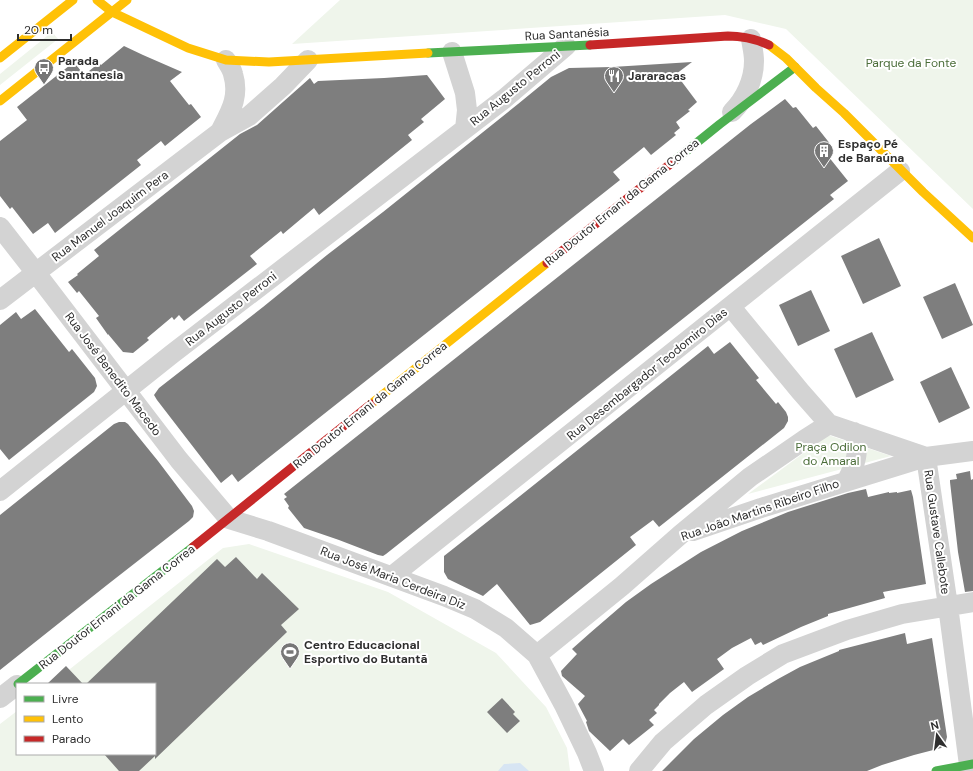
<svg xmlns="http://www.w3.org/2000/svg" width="973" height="771" font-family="'DM Sans',sans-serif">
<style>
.green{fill:#eff5eb}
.water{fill:#d7e5f3}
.building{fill:#7e7e7e}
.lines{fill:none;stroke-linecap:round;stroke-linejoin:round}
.street{stroke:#d3d3d3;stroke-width:20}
.fast{stroke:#4caf50;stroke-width:9}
.slow{stroke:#ffc107;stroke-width:9}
.jam{stroke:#c62828;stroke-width:9}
.labels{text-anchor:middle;stroke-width:4;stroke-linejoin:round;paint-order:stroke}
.street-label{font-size:12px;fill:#2e2e2e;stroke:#fff}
.poi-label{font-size:12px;font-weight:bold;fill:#2e2e2e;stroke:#fff;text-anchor:start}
.park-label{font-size:12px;fill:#4b6d39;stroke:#fff}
</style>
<rect width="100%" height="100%" fill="#fff"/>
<path class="green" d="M 340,0 L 973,0 L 973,209 L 786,29 L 725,15 L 292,44 Z
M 52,32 L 58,39 L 0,85 L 0,74 Z
M 828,435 L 891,456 L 748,494 Z
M 249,544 L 388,592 L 496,653 L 546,707 L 567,748 L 570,771 L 0,771 L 0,724 L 17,711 L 17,754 L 155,754 L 155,684 L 51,684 L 223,548 Z"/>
<path class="water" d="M 520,763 L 529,771 L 498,771 L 504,764 Z"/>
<path class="building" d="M 124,46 L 143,55 L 182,72 L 170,81 L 189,105 L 191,104 L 201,117 L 165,146 L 161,141 L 137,160 L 141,165 L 55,233 L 48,223 L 33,234 L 12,207 L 10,209 L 0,196 L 0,141 L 27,120 L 17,107 L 74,62 L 84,75 L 99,63 L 101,65 Z
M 692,62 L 676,74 L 697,102 L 688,110 L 690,111 L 676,122 L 680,128 L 674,133 L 676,135 L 651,155 L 644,147 L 628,160 L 613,172 L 620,180 L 238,482 L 232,474 L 221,483 L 157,400 L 154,395 L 159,388 L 263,307 L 327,255 L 383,212 L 518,104 L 551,77 L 569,68 L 612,67 Z
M 427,75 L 445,99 L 421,119 L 424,122 L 408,135 L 412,140 L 319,215 L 314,208 L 283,234 L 281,231 L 250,256 L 257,264 L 184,321 L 179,315 L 174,320 L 172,317 L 147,338 L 149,340 L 133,353 L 123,352 L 108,334 L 108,335 L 96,318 L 99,316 L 79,291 L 77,293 L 68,282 L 78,275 L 77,274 L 99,256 L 94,250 L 240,134 L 257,125 L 310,78 L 314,84 L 318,81 L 384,78 Z
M 785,99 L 793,108 L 796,107 L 813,128 L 816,126 L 831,145 L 824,151 L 848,181 L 830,195 L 834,199 L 386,554 L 383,556 L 378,555 L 339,540 L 304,528 L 288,508 L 289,506 L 284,499 L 287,497 L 284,494 L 751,124 Z
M 879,238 L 901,286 L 863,304 L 841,256 Z
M 955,283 L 973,325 L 942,339 L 923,297 Z
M 811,290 L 830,331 L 798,346 L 779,305 Z
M 35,309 L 69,352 L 72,349 L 95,378 L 97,386 L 94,392 L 9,460 L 0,449 L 0,325 L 16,312 L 21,319 Z
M 872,332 L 894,380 L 856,398 L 834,349 Z
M 730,342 L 759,378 L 756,380 L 776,404 L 778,402 L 786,412 L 788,417 L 788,421 L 784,428 L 659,527 L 653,520 L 630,537 L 636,545 L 540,622 L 530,625 L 497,584 L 483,596 L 448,579 L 444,572 L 444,556 L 520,496 L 708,346 L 714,354 Z
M 951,367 L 970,408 L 939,423 L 920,382 Z
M 119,422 L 125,422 L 128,424 L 158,461 L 192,506 L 194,511 L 193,517 L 189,521 L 107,585 L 0,670 L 0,515 L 114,424 Z
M 970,471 L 971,480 L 973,479 L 973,591 L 965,592 L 958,552 L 950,482 L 950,480 L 957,479 L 956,474 Z
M 866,489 L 868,497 L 889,492 L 889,493 L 897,492 L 897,493 L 911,490 L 913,497 L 926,584 L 883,592 L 885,598 L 828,614 L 828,616 L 801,627 L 763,645 L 761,642 L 755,645 L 751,638 L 732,648 L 717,659 L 724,669 L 692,692 L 684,682 L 670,693 L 659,704 L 659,705 L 654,710 L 657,713 L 649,720 L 654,725 L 629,745 L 623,739 L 610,751 L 589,731 L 586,722 L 587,721 L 578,704 L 585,696 L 562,676 L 561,671 L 577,654 L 572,649 L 590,633 L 626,602 L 651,584 L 701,552 L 742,531 L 788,512 L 848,493 Z
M 236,557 L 257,579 L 262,573 L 299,609 L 281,625 L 287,632 L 155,759 L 155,756 L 139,771 L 119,771 L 104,754 L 155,754 L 155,684 L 86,684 L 217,559 L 225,567 Z
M 905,633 L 907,644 L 932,638 L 947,737 L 945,744 L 941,748 L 914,755 L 882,765 L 867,771 L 662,771 L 694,739 L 723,715 L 748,697 L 778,679 L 800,667 L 839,651 L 839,650 Z
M 66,666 L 83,684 L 47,684 Z
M 502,698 L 515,712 L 513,714 L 520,721 L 507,733 L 487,712 Z"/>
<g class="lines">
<path class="street" d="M 452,52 L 465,93 L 467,110 L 465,129
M 732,112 C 745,99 754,80 754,61 C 754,53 752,46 751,39
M 220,132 C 230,112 240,97 233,74 C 232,69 228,64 226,60
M 0,227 L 36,273 L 179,460 L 229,519 L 268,531 L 444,596 L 475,609 L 506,628 L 537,655 L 564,705 L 587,753 L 594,771
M 0,300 L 220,132 L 249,116 L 283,86 L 308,60
M 731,307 L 800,391 L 829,424 L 926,457
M 926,457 L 948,606 L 969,765
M 846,482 C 856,464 860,452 854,432
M 0,491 L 172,354 L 504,99 L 566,46
M 693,531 L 761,508 L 926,457 L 973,451
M 392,576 L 900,171
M 537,655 L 622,586 L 680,535 L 750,477 L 804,440 L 829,424
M 0,698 L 17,685
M 639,771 L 663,742 L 706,705 L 747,676 L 783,654 L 847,630 L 902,614 L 973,602"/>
<path class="fast" d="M 428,53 L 590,45
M 674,161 L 720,124 L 795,67
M 18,684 L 193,547
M 936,771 L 973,764"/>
<path class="slow" d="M 97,0 L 112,12 L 188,48 L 226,60 L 269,62 L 428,53
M 769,45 L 786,58 L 816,88 L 844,113 L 923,192 L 973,238
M 0,58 L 73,0
M 0,101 L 127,0
M 371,404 L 547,263"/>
<path class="jam" d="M 590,45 L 728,36 C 743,36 756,39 769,45
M 547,263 L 674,161
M 193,547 L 371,404"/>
</g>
<defs>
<symbol id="bus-pin" viewBox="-11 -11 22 30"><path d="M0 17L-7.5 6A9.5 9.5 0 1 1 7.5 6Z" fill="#777" stroke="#fff"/><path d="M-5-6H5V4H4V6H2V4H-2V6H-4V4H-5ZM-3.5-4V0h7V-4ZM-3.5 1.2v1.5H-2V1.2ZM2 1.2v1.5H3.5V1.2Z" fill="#fff"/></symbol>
<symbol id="restaurant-pin" viewBox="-11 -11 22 30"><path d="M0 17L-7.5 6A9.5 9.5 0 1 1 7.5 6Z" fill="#777" stroke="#fff"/><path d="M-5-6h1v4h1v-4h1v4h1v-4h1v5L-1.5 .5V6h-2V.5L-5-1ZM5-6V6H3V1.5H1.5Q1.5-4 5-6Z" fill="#fff"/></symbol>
<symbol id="building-pin" viewBox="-11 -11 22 30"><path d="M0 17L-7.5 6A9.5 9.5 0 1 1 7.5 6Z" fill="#777" stroke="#fff"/><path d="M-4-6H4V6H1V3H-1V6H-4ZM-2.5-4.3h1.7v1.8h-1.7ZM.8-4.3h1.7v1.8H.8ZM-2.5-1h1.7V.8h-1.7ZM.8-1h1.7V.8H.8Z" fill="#fff"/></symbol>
<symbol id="stadium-pin" viewBox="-11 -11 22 30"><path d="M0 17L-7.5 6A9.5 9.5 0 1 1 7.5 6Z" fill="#777" stroke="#fff"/><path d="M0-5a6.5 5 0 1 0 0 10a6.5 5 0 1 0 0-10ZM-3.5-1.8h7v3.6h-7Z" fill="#fff"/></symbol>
</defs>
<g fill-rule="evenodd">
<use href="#bus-pin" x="33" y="57" width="22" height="30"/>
<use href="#restaurant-pin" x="603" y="65" width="22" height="30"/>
<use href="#building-pin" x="813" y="140" width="22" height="30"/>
<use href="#stadium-pin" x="279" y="641" width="22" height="30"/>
</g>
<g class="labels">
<g class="street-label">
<text transform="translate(567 34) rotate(-3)" y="4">Rua Santanésia</text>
<text transform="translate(515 88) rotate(-39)" y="4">Rua Augusto Perroni</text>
<text transform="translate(622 202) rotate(-39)" y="4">Rua Doutor Ernani da Gama Correa</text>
<text transform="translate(110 216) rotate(-37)" y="4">Rua Manuel Joaquim Pera</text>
<text transform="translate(231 309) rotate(-38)" y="4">Rua Augusto Perroni</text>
<text transform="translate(113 374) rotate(53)" y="4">Rua José Benedito Macedo</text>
<text transform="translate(647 374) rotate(-39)" y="4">Rua Desembargador Teodomiro Dias</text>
<text transform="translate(370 405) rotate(-39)" y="4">Rua Doutor Ernani da Gama Correa</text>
<text transform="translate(760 510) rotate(-19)" y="4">Rua João Martins Ribeiro Filho</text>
<text transform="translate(937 532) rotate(82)" y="4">Rua Gustave Callebote</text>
<text transform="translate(393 578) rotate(21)" y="4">Rua José Maria Cerdeira Diz</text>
<text transform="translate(117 607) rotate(-38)" y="4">Rua Doutor Ernani da Gama Correa</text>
</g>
<g class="poi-label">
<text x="58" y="65">Parada<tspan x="58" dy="14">Santanesia</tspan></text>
<text x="628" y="80">Jararacas</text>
<text x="838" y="148">Espaço Pé<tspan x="838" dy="14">de Baraúna</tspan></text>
<text x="304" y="649">Centro Educacional<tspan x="304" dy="14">Esportivo do Butantã</tspan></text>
</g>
<g class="park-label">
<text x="911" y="67">Parque da Fonte</text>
<text x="831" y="451">Praça Odilon<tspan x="831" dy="14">do Amaral</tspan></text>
</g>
</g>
<rect x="16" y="683" width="140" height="72" fill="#ffffff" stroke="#ababab"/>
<rect x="24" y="696" width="20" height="6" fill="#4caf50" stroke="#ababab"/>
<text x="52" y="703" font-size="12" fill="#2e2e2e">Livre</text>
<rect x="24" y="716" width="20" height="6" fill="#ffc107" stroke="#ababab"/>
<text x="52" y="723" font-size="12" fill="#2e2e2e">Lento</text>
<rect x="24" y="736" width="20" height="6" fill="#c62828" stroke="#ababab"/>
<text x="52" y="743" font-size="12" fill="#2e2e2e">Parado</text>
<g transform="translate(937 735) rotate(346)" stroke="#ffffff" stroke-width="3" paint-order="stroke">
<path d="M0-3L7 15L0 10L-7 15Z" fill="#2e2e2e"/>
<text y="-6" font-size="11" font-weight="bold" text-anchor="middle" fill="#2e2e2e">N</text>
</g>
<path d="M18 34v6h53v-6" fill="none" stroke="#2e2e2e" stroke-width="2"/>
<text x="24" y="34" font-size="12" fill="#2e2e2e" stroke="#ffffff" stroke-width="3" paint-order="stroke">20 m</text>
</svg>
